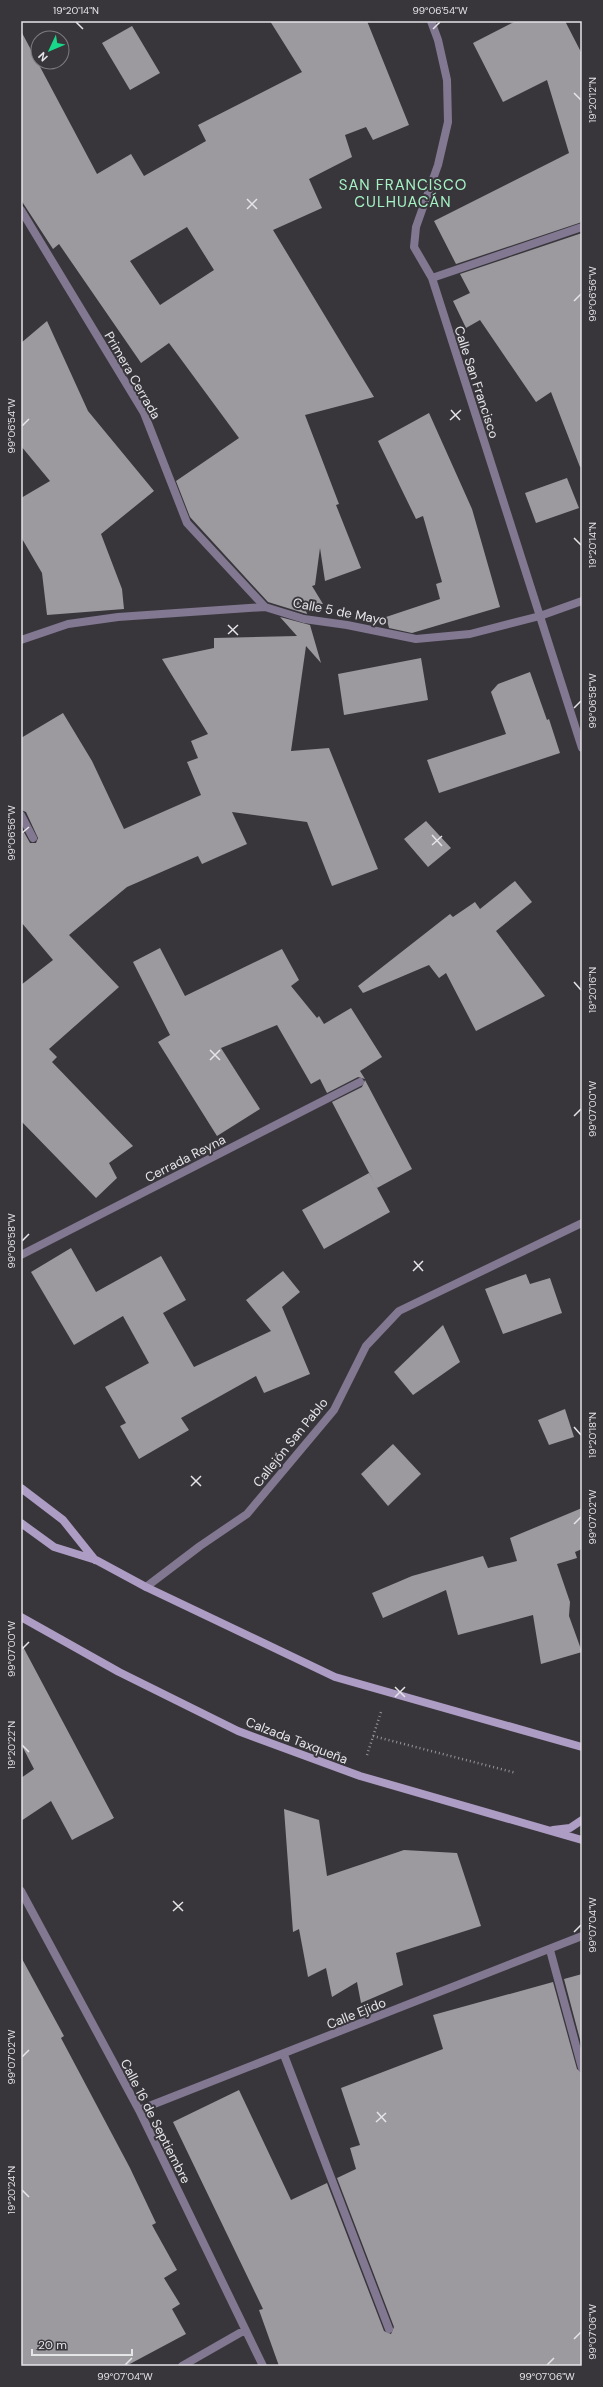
<svg xmlns="http://www.w3.org/2000/svg" width="603" height="2387" font-family="'DM Sans',sans-serif">
<style>
.building{fill:#9c9a9f;fill-rule:evenodd}
.lines{fill:none;stroke-linecap:round;stroke-linejoin:round}
.path{stroke:#969498;stroke-width:2.5;stroke-dasharray:1 3;stroke-linecap:butt}
.minor{stroke:#827891;stroke-width:8}
.secondary{stroke:#ad9cc3;stroke-width:8}
.ticks{fill:none;stroke:#e5e4e7;stroke-width:1.5}
.labels{text-anchor:middle;stroke-width:4;stroke-linejoin:round;paint-order:stroke}
.street-label{font-size:13px;fill:#e5e4e7;stroke:#38363b}
.quarter-label{font-size:15px;letter-spacing:1px;fill:#a5f3c5;stroke:#38363b}
.neatline{fill:none;stroke:#e5e4e7;stroke-width:1.5}
.ticks-label{font-size:10px;text-anchor:middle;fill:#e5e4e7}
</style>
<rect width="100%" height="100%" fill="#38363b"/>
<path class="building" d="M 270,21 L 367,21 L 409,125 L 373,140 L 366,127 L 345,135 L 352,157 L 309,179 L 322,208 L 273,230 L 374,397 L 305,415 L 339,504 L 336,505 L 361,568 L 325,581 L 320,548 L 315,585 L 312,586 L 323,604 L 304,604 L 307,614 L 268,602 L 190,517 L 176,481 L 239,438 L 169,343 L 141,363 L 59,244 L 53,249 L 21,200 L 21,31 L 97,174 L 131,154 L 144,176 L 206,141 L 198,125 L 302,72 ZM 187,227 L 214,270 L 160,305 L 130,261 Z
M 516,21 L 565,21 L 582,54 L 582,222 L 456,264 L 434,221 L 569,153 L 547,80 L 503,102 L 473,43 Z
M 132,26 L 160,73 L 130,90 L 102,43 Z
M 582,233 L 582,467 L 580,467 L 551,392 L 536,402 L 480,320 L 466,328 L 453,301 L 470,293 L 460,274 Z
M 47,321 L 88,411 L 154,491 L 101,534 L 122,589 L 124,609 L 47,615 L 42,573 L 21,537 L 21,498 L 50,481 L 21,446 L 21,343 Z
M 429,413 L 472,509 L 500,607 L 412,633 L 389,628 L 386,617 L 440,599 L 436,584 L 442,582 L 423,516 L 416,519 L 378,441 Z
M 567,478 L 579,508 L 536,523 L 525,493 Z
M 280,617 L 310,625 L 321,663 L 306,646 L 291,751 L 329,748 L 378,869 L 332,886 L 307,822 L 232,812 L 247,844 L 202,864 L 198,856 L 127,887 L 69,935 L 119,987 L 49,1049 L 57,1057 L 52,1062 L 133,1146 L 109,1163 L 117,1178 L 96,1198 L 21,1121 L 21,985 L 53,960 L 21,922 L 21,827 L 30,843 L 36,843 L 38,838 L 26,812 L 21,810 L 21,738 L 63,713 L 92,761 L 124,829 L 201,795 L 187,762 L 198,758 L 191,741 L 208,734 L 162,659 L 214,648 L 214,638 L 297,636 Z
M 421,658 L 428,700 L 344,715 L 338,674 Z
M 530,672 L 547,720 L 549,719 L 560,753 L 439,793 L 427,760 L 506,734 L 491,692 L 498,684 Z
M 426,821 L 451,848 L 428,867 L 404,839 Z
M 515,881 L 532,902 L 496,931 L 545,996 L 476,1031 L 446,973 L 439,978 L 429,965 L 363,993 L 358,986 L 450,914 L 453,917 L 475,902 L 480,909 Z
M 160,948 L 185,996 L 282,949 L 299,980 L 291,986 L 317,1018 L 319,1016 L 324,1024 L 351,1008 L 382,1057 L 360,1071 L 365,1079 L 358,1077 L 327,1093 L 320,1079 L 311,1084 L 277,1025 L 221,1048 L 260,1109 L 217,1136 L 158,1042 L 170,1035 L 133,962 Z
M 365,1080 L 412,1169 L 377,1188 L 332,1102 L 362,1087 Z
M 369,1173 L 390,1212 L 324,1249 L 302,1210 Z
M 71,1248 L 96,1292 L 161,1256 L 186,1300 L 163,1313 L 194,1367 L 271,1331 L 246,1300 L 283,1271 L 300,1292 L 282,1307 L 310,1374 L 264,1393 L 256,1376 L 181,1418 L 189,1430 L 139,1459 L 120,1426 L 126,1423 L 105,1387 L 149,1363 L 123,1316 L 74,1345 L 31,1272 Z
M 526,1274 L 530,1284 L 550,1278 L 562,1313 L 503,1334 L 485,1289 Z
M 443,1325 L 460,1362 L 413,1395 L 394,1372 Z
M 565,1409 L 574,1437 L 549,1445 L 538,1420 Z
M 393,1444 L 421,1474 L 388,1506 L 361,1474 Z
M 582,1508 L 582,1549 L 575,1552 L 577,1558 L 557,1564 L 570,1602 L 569,1616 L 582,1652 L 541,1664 L 533,1615 L 458,1635 L 446,1590 L 383,1618 L 372,1593 L 412,1576 L 483,1556 L 488,1568 L 517,1561 L 510,1538 Z
M 21,1643 L 114,1818 L 72,1840 L 51,1801 L 21,1821 L 21,1778 L 34,1769 L 21,1744 Z
M 284,1809 L 319,1820 L 327,1876 L 404,1850 L 457,1853 L 481,1926 L 396,1953 L 403,1985 L 361,2003 L 357,1982 L 332,1997 L 326,1968 L 308,1977 L 299,1929 L 293,1932 Z
M 21,1957 L 64,2036 L 61,2038 L 130,2168 L 156,2223 L 152,2225 L 177,2270 L 164,2278 L 180,2304 L 172,2309 L 186,2334 L 126,2366 L 21,2366 Z
M 582,1974 L 582,2047 L 564,1979 Z
M 553,1982 L 577,2069 L 582,2073 L 582,2366 L 279,2366 L 259,2310 L 263,2309 L 173,2122 L 239,2090 L 291,2200 L 327,2183 L 384,2331 L 391,2334 L 394,2327 L 337,2178 L 356,2169 L 350,2148 L 360,2145 L 341,2088 L 443,2049 L 433,2015 Z"/>
<g class="lines">
<path class="path" d="M 373,1736 L 516,1773
M 367,1755 L 381,1712"/>
<path class="minor" d="M 431,21 L 438,40 L 447,80 L 448,122 L 438,165 L 416,227 L 414,247 L 432,278 L 582,748
M 21,210 L 144,413 L 187,523 L 265,607
M 432,278 L 582,227
M 21,640 L 68,624 L 118,617 L 265,607 L 304,619 L 347,625 L 416,639 L 470,634 L 540,616 L 582,601
M 21,815 L 33,838
M 21,1255 L 360,1082
M 146,1587 L 200,1546 L 247,1514 L 334,1410 L 366,1346 L 399,1311 L 582,1223
M 21,1891 L 139,2110 L 263,2366
M 550,1950 L 582,2068
M 284,2055 L 389,2329
M 139,2110 L 582,1936
M 182,2366 L 245,2330"/>
<path class="secondary" d="M 21,1488 L 63,1520 L 95,1560
M 21,1523 L 54,1547 L 96,1560 L 146,1587 L 335,1677 L 582,1747
M 21,1617 L 119,1672 L 238,1731 L 360,1776 L 582,1840
M 553,1830 L 570,1828 L 582,1820"/>
</g>
<path class="ticks" d="M 76,22 L 83,29M 433,29 L 440,22M 574,93 L 581,100M 247,199 L 257,209M 247,209 L 257,199M 574,301 L 581,294M 451,410 L 460,420M 450,420 L 461,410M 22,426 L 29,419M 574,538 L 581,545M 228,625 L 238,635M 228,634 L 238,625M 574,708 L 581,701M 22,833 L 29,827M 432,835 L 442,846M 432,845 L 442,836M 574,982 L 581,990M 210,1050 L 220,1060M 210,1060 L 220,1050M 574,1116 L 581,1109M 22,1241 L 29,1234M 414,1261 L 423,1271M 413,1271 L 423,1261M 574,1427 L 581,1435M 191,1476 L 201,1486M 191,1486 L 201,1476M 574,1524 L 581,1517M 22,1649 L 29,1642M 395,1687 L 405,1697M 395,1697 L 405,1687M 22,1745 L 29,1752M 173,1901 L 183,1911M 173,1911 L 183,1902M 574,1932 L 581,1925M 22,2057 L 29,2050M 377,2112 L 386,2122M 376,2122 L 386,2113M 22,2190 L 29,2197M 574,2339 L 581,2332M 125,2365 L 132,2358M 547,2365 L 554,2358"/>
<g class="labels">
<g class="street-label">
<text transform="translate(133 375) rotate(60)" y="5">Primera Cerrada</text>
<text transform="translate(477 382) rotate(72)" y="5">Calle San Francisco</text>
<text transform="translate(340 611) rotate(11)" y="5">Calle 5 de Mayo</text>
<text transform="translate(185 1158) rotate(-27)" y="5">Cerrada Reyna</text>
<text transform="translate(290 1442) rotate(-51)" y="5">Callejón San Pablo</text>
<text transform="translate(297 1740) rotate(21)" y="5">Calzada Taxqueña</text>
<text transform="translate(356 2013) rotate(-22)" y="5">Calle Ejido</text>
<text transform="translate(156 2121) rotate(63)" y="5">Calle 16 de Septiembre</text>
</g>
<g class="quarter-label">
<text x="403" y="190">SAN FRANCISCO<tspan x="403" dy="17">CULHUACÁN</tspan></text>
</g>
</g>
<rect width="603" height="2387" fill="none" stroke="#38363b" stroke-width="44"/>
<g transform="translate(50 50) rotate(226)"><circle r="19" fill="#38363b" stroke="#7d7c80"/>
<path d="M0-3L7 15L0 10L-7 15Z" fill="#18d989"/>
<text y="-6" font-size="11" font-weight="bold" text-anchor="middle" fill="#e5e4e7">N</text>
</g>
<path d="M32 2349v6h100v-6" fill="none" stroke="#e5e4e7" stroke-width="2"/>
<text x="38" y="2349" font-size="12" fill="#e5e4e7" stroke="#38363b" stroke-width="3" paint-order="stroke">20 m</text>
<rect x="22" y="22" width="559" height="2343" class="neatline"/>
<g class="ticks-label">
<text x="76" y="14">19°20'14"N</text>
<text x="440" y="14">99°06'54"W</text>
<text transform="translate(592 100) rotate(-90)" y="4">19°20'12"N</text>
<text transform="translate(592 294) rotate(-90)" y="4">99°06'56"W</text>
<text transform="translate(11 426) rotate(-90)" y="4">99°06'54"W</text>
<text transform="translate(592 545) rotate(-90)" y="4">19°20'14"N</text>
<text transform="translate(592 701) rotate(-90)" y="4">99°06'58"W</text>
<text transform="translate(11 833) rotate(-90)" y="4">99°06'56"W</text>
<text transform="translate(592 990) rotate(-90)" y="4">19°20'16"N</text>
<text transform="translate(592 1109) rotate(-90)" y="4">99°07'00"W</text>
<text transform="translate(11 1241) rotate(-90)" y="4">99°06'58"W</text>
<text transform="translate(592 1435) rotate(-90)" y="4">19°20'18"N</text>
<text transform="translate(592 1517) rotate(-90)" y="4">99°07'02"W</text>
<text transform="translate(11 1649) rotate(-90)" y="4">99°07'00"W</text>
<text transform="translate(11 1745) rotate(-90)" y="4">19°20'22"N</text>
<text transform="translate(592 1925) rotate(-90)" y="4">99°07'04"W</text>
<text transform="translate(11 2057) rotate(-90)" y="4">99°07'02"W</text>
<text transform="translate(11 2190) rotate(-90)" y="4">19°20'24"N</text>
<text transform="translate(592 2332) rotate(-90)" y="4">99°07'06"W</text>
<text x="125" y="2380">99°07'04"W</text>
<text x="547" y="2380">99°07'06"W</text>
</g>
</svg>
